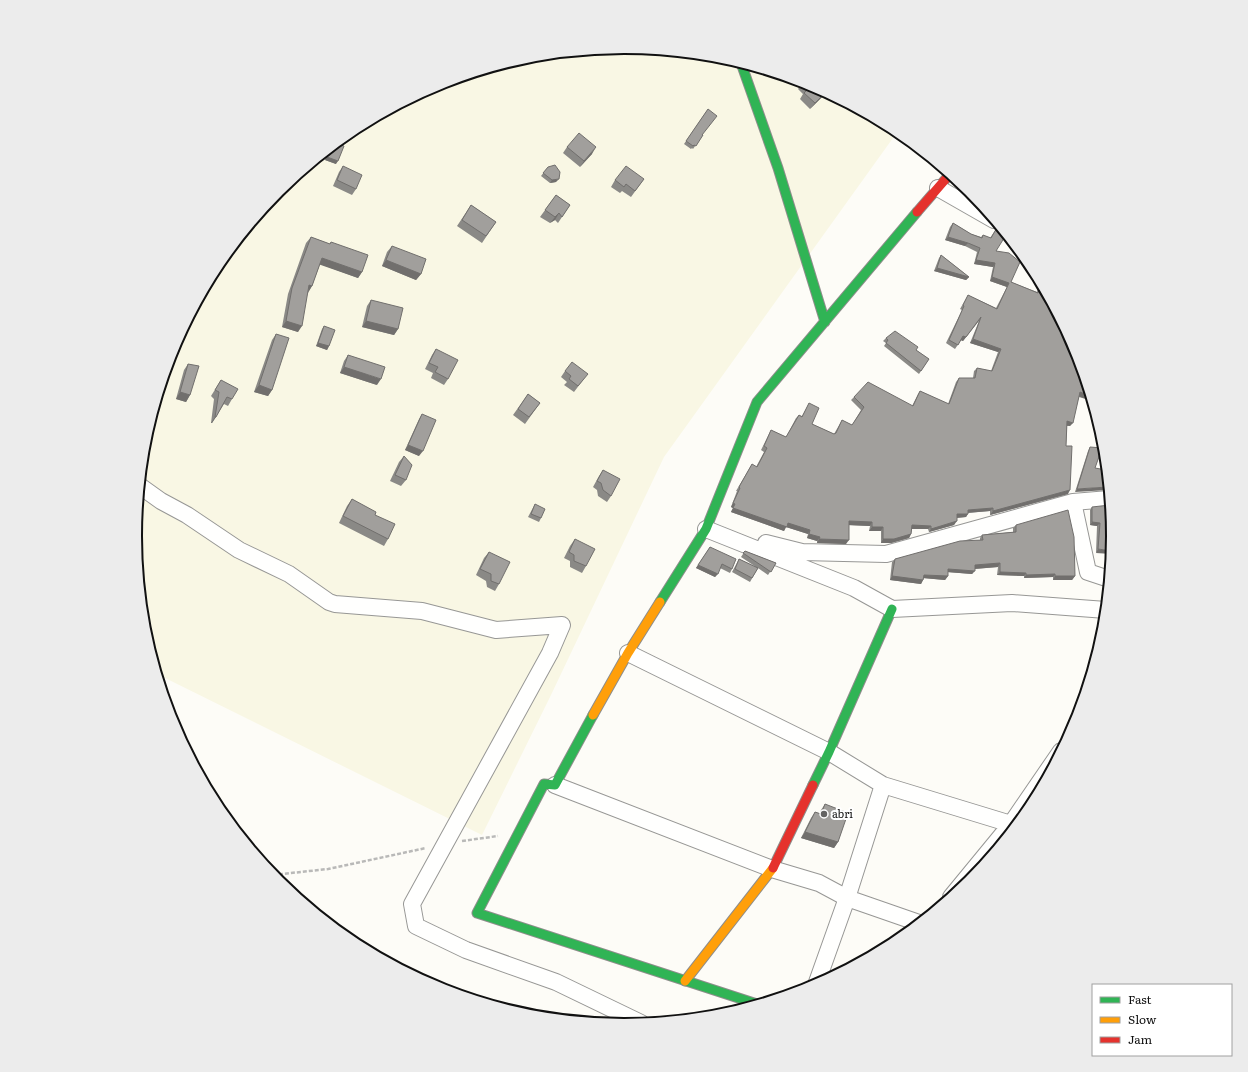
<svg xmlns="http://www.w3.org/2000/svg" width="1248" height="1072" font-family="Literata,serif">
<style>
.farmland{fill:#f9f7e4}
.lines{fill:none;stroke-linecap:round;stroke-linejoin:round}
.street-casing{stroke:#979795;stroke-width:18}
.fast-casing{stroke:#8e8d8b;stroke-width:11}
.slow-casing{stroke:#8e8d8b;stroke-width:11}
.jam-casing{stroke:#8e8d8b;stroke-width:11}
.path{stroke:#b9b9b8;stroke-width:2.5;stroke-dasharray:4 2;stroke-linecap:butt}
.street{stroke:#fffffe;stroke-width:16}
.fast{stroke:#30b455;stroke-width:9}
.slow{stroke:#ff9f0a;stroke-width:9}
.jam{stroke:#e5322d;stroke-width:9}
.wall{fill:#8a8986}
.shaded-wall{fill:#716f6d}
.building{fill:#a19f9c;stroke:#716f6d}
.poi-dot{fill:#646362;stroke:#fff;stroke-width:1.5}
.labels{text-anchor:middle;stroke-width:4;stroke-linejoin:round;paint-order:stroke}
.poi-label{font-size:11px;fill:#111;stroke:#fff;text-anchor:start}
.rim{fill:none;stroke:#111;stroke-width:2}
</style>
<rect width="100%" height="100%" fill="#fdfcf7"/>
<path class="farmland" d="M 624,47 L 720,56 L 811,84 L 898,131 L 664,457 L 551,695 L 482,835 L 157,674 L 144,631 L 135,536 L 144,440 L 172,349 L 218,264 L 278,190 L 353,129 L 437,84 L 529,56 Z"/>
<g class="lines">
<defs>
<path id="street" d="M 938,188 L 994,220
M 140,486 L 161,501 L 187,515 L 239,550 L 289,574 L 329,602 L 335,604 L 422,611 L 496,630 L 562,625 L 550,653 L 412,904 L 416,926 L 466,950 L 556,982 L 641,1023
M 1073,502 L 1088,572 L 1109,579
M 706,529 L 854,588 L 892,609 L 1012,603 L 1106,610
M 766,543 L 802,552 L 886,554 L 1073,502 L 1109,499
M 628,653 L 829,752 L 883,785 L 1011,824
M 555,785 L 772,869 L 819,883 L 847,898 L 919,923
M 951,897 L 1011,824 L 1061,751
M 816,985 L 847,898 L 883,785"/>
<path id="fast" d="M 741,63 L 778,168 L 825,322
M 660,602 L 706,529 L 757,402 L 917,212
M 593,715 L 555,785 L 544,784 L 477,913 L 757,1004
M 813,785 L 829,752 L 892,609"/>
<path id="slow" d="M 593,715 L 628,653 L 660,602
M 685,981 L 773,868"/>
<path id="jam" d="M 917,212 L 950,174
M 773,868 L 813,785"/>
</defs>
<use href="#street" class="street-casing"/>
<use href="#fast" class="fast-casing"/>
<use href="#slow" class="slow-casing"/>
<use href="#jam" class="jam-casing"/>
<path class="path" d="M 462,841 L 498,836
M 273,875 L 328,869 L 426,848"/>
<use href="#street" class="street"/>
<use href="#fast" class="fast"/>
<use href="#slow" class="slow"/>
<use href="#jam" class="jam"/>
</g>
<path class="wall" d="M 802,83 L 825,94 L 810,109 L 800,99 L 803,94 L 798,89 Z
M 708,109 L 702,135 L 703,135 L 693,149 L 692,148 L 691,149 L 684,144 Z
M 336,143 L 336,164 L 325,160 L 330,148 Z
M 567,147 L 592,154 L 580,167 L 563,153 Z
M 343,166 L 356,189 L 352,195 L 333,186 L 339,172 Z
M 548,167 L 556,182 L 550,183 L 541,176 Z
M 644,179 L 631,197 L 622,191 L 620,193 L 611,187 L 615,180 Z
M 556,195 L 570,205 L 558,223 L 555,220 L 550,223 L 540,217 Z
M 471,205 L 496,222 L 482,243 L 457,226 Z
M 953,223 L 971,234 L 981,237 L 983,235 L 990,238 L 998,226 L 996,251 L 1011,282 L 1037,292 L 1040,282 L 1076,349 L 1092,401 L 1079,397 L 1070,426 L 1067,426 L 1066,446 L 1068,494 L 990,515 L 990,511 L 968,513 L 966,517 L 957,518 L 954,525 L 929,532 L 928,529 L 912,529 L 911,534 L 909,538 L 891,543 L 881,543 L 881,531 L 869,531 L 870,526 L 849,525 L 846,544 L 817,543 L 817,541 L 807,538 L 808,534 L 786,527 L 784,531 L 731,512 L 733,508 L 731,507 L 737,491 L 736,491 L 752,464 L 756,467 L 764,452 L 761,450 L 771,430 L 786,437 L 796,418 L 799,415 L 802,416 L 807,407 L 809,403 L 812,424 L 834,434 L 842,420 L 852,425 L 861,410 L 851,400 L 854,397 L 912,406 L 918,394 L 920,391 L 948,404 L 956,382 L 959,378 L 973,378 L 974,371 L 977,368 L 991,371 L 998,352 L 970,343 L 979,321 L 963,341 L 961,340 L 955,349 L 946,343 L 962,310 L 960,309 L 968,295 L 996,308 L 1007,287 L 990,281 L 993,267 L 974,264 L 977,252 L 965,246 L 945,240 L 950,227 Z
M 311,237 L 330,244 L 331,242 L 362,272 L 358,278 L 320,264 L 312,286 L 308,292 L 298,332 L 282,327 L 288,294 L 306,243 Z
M 392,246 L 421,274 L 416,280 L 382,266 L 387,252 Z
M 941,255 L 969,277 L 966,280 L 934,271 L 939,258 Z
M 371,300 L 398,329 L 394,335 L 362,327 L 367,306 Z
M 324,326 L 329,346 L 327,350 L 316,346 L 322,329 Z
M 276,334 L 272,390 L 268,396 L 254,392 L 272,340 Z
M 886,338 L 916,350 L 929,359 L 919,374 L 884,346 L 886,343 L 883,341 Z
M 436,349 L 448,379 L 444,385 L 431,378 L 433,373 L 425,369 L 432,355 Z
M 348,355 L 377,385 L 340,373 L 344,361 Z
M 188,364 L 190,395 L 186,402 L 176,399 L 184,370 Z
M 565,371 L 583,380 L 574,392 L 564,385 L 567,382 L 561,377 Z
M 221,380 L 232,399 L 228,406 L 224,404 L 212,423 L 211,423 L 214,399 L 211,396 Z
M 528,394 L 540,403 L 525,424 L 513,415 Z
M 422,414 L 419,456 L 405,450 L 419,419 Z
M 1090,447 L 1095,468 L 1075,492 L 1088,451 Z
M 404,456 L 406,480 L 401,486 L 390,481 L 399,462 Z
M 603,470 L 611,496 L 607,502 L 598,496 L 597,490 L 593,487 L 599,476 Z
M 352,499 L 375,515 L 388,539 L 384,546 L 339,523 L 347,506 Z
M 535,504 L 541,518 L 539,522 L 528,517 Z
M 1092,507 L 1113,536 L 1096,553 L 1097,526 L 1090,525 L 1090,510 Z
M 1016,525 L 1075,576 L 1072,580 L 1053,580 L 1053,577 L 1024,578 L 1024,576 L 997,575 L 998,567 L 975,569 L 972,574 L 948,572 L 948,576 L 945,580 L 924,578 L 921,584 L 890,580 L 892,562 L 895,559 L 980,540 L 980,538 L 982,535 L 1013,532 L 1013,528 Z
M 575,539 L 586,566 L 582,573 L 570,567 L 570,561 L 564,558 L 570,546 Z
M 710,547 L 732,569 L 730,573 L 720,568 L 715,577 L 696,568 Z
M 745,551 L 776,563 L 768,575 L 758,568 L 750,582 L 732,572 L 739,559 L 756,567 L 741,557 Z
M 489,552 L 499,584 L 495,591 L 487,587 L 486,581 L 476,575 L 484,558 Z
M 825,804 L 838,842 L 834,848 L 801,838 L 811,818 L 815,812 L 820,814 L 821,810 Z"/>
<path class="shaded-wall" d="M 826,92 L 825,94 L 810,109 L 815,103 Z
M 596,147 L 592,154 L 580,167 L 584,161 Z
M 327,157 L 338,161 L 336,164 L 325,160 Z
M 559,179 L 556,182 L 550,183 L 552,180 Z
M 559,213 L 555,220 L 550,223 L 555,217 Z
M 948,237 L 968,243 L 965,246 L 945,240 Z
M 322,258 L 362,272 L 358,278 L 318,264 Z
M 386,260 L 421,274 L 416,280 L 382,266 Z
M 976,260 L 995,263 L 993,267 L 974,264 Z
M 937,268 L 969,277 L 966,280 L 934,271 Z
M 992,277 L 1009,283 L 1007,287 L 990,281 Z
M 309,285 L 312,286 L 308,293 Z
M 981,317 L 963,341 L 960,340 L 963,336 Z
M 286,321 L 302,326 L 298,332 L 282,327 Z
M 366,321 L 398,329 L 394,335 L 362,327 Z
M 973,339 L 1001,349 L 998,352 L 970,343 Z
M 318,343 L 329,346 L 327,350 L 316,346 Z
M 344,367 L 381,379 L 377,385 L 340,373 Z
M 259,385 L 272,390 L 268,396 L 254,392 Z
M 180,392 L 190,395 L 186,402 L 176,399 Z
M 1080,392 L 1090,396 L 1092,401 L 1078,396 Z
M 215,417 L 216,417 L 212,423 L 211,423 Z
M 1067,421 L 1073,423 L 1070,426 L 1065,425 Z
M 408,445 L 423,451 L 419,456 L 405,450 Z
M 1108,487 L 1108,490 L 1075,492 L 1077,489 Z
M 1070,490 L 1068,494 L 990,515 L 993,511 Z
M 733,503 L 735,504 L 733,508 L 731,507 Z
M 733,508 L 788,523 L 810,530 L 808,534 L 786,527 L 784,531 L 731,512 Z
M 993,508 L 990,511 L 965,513 L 968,510 Z
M 957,514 L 968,514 L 966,517 L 954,518 Z
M 849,521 L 872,522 L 870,526 L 846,525 Z
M 957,521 L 954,525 L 929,532 L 931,529 Z
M 1092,522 L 1100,523 L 1097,526 L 1090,525 Z
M 912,525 L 931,526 L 928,529 L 909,529 Z
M 872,527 L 883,527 L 881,531 L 869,531 Z
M 809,534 L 820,537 L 817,541 L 807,538 Z
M 911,534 L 909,538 L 891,543 L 881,543 L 883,539 Z
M 819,539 L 849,540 L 846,544 L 817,543 Z
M 1098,549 L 1112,551 L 1111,554 L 1096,553 Z
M 1000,563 L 998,567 L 973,569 L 975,565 Z
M 698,565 L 718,574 L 715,577 L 696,568 Z
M 948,569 L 975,571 L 972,574 L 946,572 Z
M 1000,572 L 1026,573 L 1024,576 L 997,575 Z
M 1055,574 L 1053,577 L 1024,578 L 1026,575 Z
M 924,575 L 948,576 L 945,580 L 922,578 Z
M 892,576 L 923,580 L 921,584 L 890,580 Z
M 1055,576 L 1075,576 L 1072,580 L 1053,580 Z
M 805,832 L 838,842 L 834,848 L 801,838 Z"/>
<path class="building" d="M 804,82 L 811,84 L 826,92 L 815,103 L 804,93 L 808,89 L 802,83 Z
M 708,109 L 717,116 L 702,135 L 703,135 L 696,146 L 694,145 L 693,146 L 686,141 Z
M 579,133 L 596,147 L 584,161 L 567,147 Z
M 336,143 L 344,146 L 338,161 L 327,157 L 332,147 Z
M 555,165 L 560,172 L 559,179 L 552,180 L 543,173 L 548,167 Z
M 343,166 L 362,175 L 356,189 L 337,180 Z
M 626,166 L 644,179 L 635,191 L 626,184 L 624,187 L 615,180 Z
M 556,195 L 570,205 L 562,217 L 559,213 L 555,217 L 545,210 Z
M 471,205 L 496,222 L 486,236 L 462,220 Z
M 953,223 L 971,234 L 982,238 L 983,235 L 991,238 L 998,226 L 999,226 L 1006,235 L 996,251 L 1009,253 L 1020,262 L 1011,282 L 1038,293 L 1041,284 L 1076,349 L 1090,396 L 1080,392 L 1073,423 L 1067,421 L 1066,446 L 1072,446 L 1070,490 L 993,511 L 993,508 L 968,510 L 968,514 L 957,514 L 957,521 L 931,529 L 931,526 L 912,525 L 911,534 L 894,539 L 883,539 L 883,527 L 872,527 L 872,522 L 849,521 L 849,540 L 819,539 L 820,537 L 809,534 L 810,530 L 788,523 L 787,527 L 733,508 L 735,504 L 733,503 L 740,488 L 739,487 L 752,464 L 757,467 L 767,448 L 764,446 L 771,430 L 786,437 L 799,415 L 802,417 L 809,403 L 819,408 L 812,424 L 834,434 L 836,433 L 842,420 L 852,425 L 864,407 L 854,397 L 868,382 L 913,406 L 920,391 L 949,404 L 959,378 L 975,378 L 977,368 L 992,371 L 1001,349 L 973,339 L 981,317 L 966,337 L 963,336 L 958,345 L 949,340 L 964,306 L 963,305 L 968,295 L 997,309 L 1009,283 L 992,277 L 995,263 L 976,260 L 980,248 L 968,243 L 948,237 Z
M 311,237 L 330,244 L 331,242 L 368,255 L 362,272 L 322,258 L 312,286 L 309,285 L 302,326 L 286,321 L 292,288 Z
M 392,246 L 426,259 L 421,274 L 386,260 Z
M 941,255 L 969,277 L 937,268 Z
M 371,300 L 403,308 L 398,329 L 366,321 Z
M 324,326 L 335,330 L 329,346 L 318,343 Z
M 895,331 L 918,347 L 916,350 L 929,359 L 921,371 L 886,343 L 888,340 L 886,338 Z
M 276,334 L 289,338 L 272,390 L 259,385 Z
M 436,349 L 458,360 L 448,379 L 435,372 L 438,367 L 429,363 Z
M 348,355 L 385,367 L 381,379 L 344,367 Z
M 572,362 L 588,374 L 578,386 L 569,379 L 571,376 L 565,371 Z
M 188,364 L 199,366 L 190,395 L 180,392 Z
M 221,380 L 238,389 L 232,399 L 227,397 L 216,417 L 215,417 L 219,392 L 215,390 Z
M 528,394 L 540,403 L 529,417 L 518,409 Z
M 422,414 L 436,420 L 423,451 L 408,445 Z
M 1090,447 L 1102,448 L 1095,468 L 1106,470 L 1108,487 L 1077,489 Z
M 404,456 L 412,465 L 406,480 L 395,475 Z
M 603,470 L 620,479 L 611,496 L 603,490 L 601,483 L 597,481 Z
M 352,499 L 376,512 L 375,515 L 395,524 L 388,539 L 343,516 Z
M 535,504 L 545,509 L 541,518 L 531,514 Z
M 1110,505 L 1113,536 L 1112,551 L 1098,549 L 1100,523 L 1092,522 L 1092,507 Z
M 1068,510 L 1074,537 L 1075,576 L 1055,576 L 1055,574 L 1026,575 L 1026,573 L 1000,572 L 1000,563 L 975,565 L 975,571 L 948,569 L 948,576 L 924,575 L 923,580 L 892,576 L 895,559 L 960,541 L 983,540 L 982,535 L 1016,532 L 1016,525 Z
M 575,539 L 595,549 L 586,566 L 574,561 L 574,555 L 569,552 Z
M 710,547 L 736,559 L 732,569 L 722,564 L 718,574 L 698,565 Z
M 745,551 L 776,563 L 771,572 L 743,553 Z
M 489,552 L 510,562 L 499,584 L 491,581 L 491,574 L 480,569 Z
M 739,559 L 758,568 L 752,578 L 735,569 Z
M 825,804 L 848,813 L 838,842 L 805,832 L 815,812 L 821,814 Z"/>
<circle class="poi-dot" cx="824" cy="814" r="4"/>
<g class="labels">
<g class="poi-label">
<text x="832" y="818">abri</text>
</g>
</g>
<path d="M0 0H1248V1072H0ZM142 536a482 482 0 1 1 964 0a482 482 0 1 1-964 0Z" fill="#ececec" fill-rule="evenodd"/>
<path class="rim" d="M142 536a482 482 0 1 1 964 0a482 482 0 1 1-964 0Z"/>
<rect x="1092" y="984" width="140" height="72" fill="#ffffff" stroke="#a0a0a0"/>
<rect x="1100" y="997" width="20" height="6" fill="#30b455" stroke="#a0a0a0"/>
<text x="1128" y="1004" font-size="12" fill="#111111">Fast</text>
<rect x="1100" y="1017" width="20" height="6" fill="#ff9f0a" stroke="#a0a0a0"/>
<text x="1128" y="1024" font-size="12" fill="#111111">Slow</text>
<rect x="1100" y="1037" width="20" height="6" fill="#e5322d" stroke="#a0a0a0"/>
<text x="1128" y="1044" font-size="12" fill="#111111">Jam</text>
</svg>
